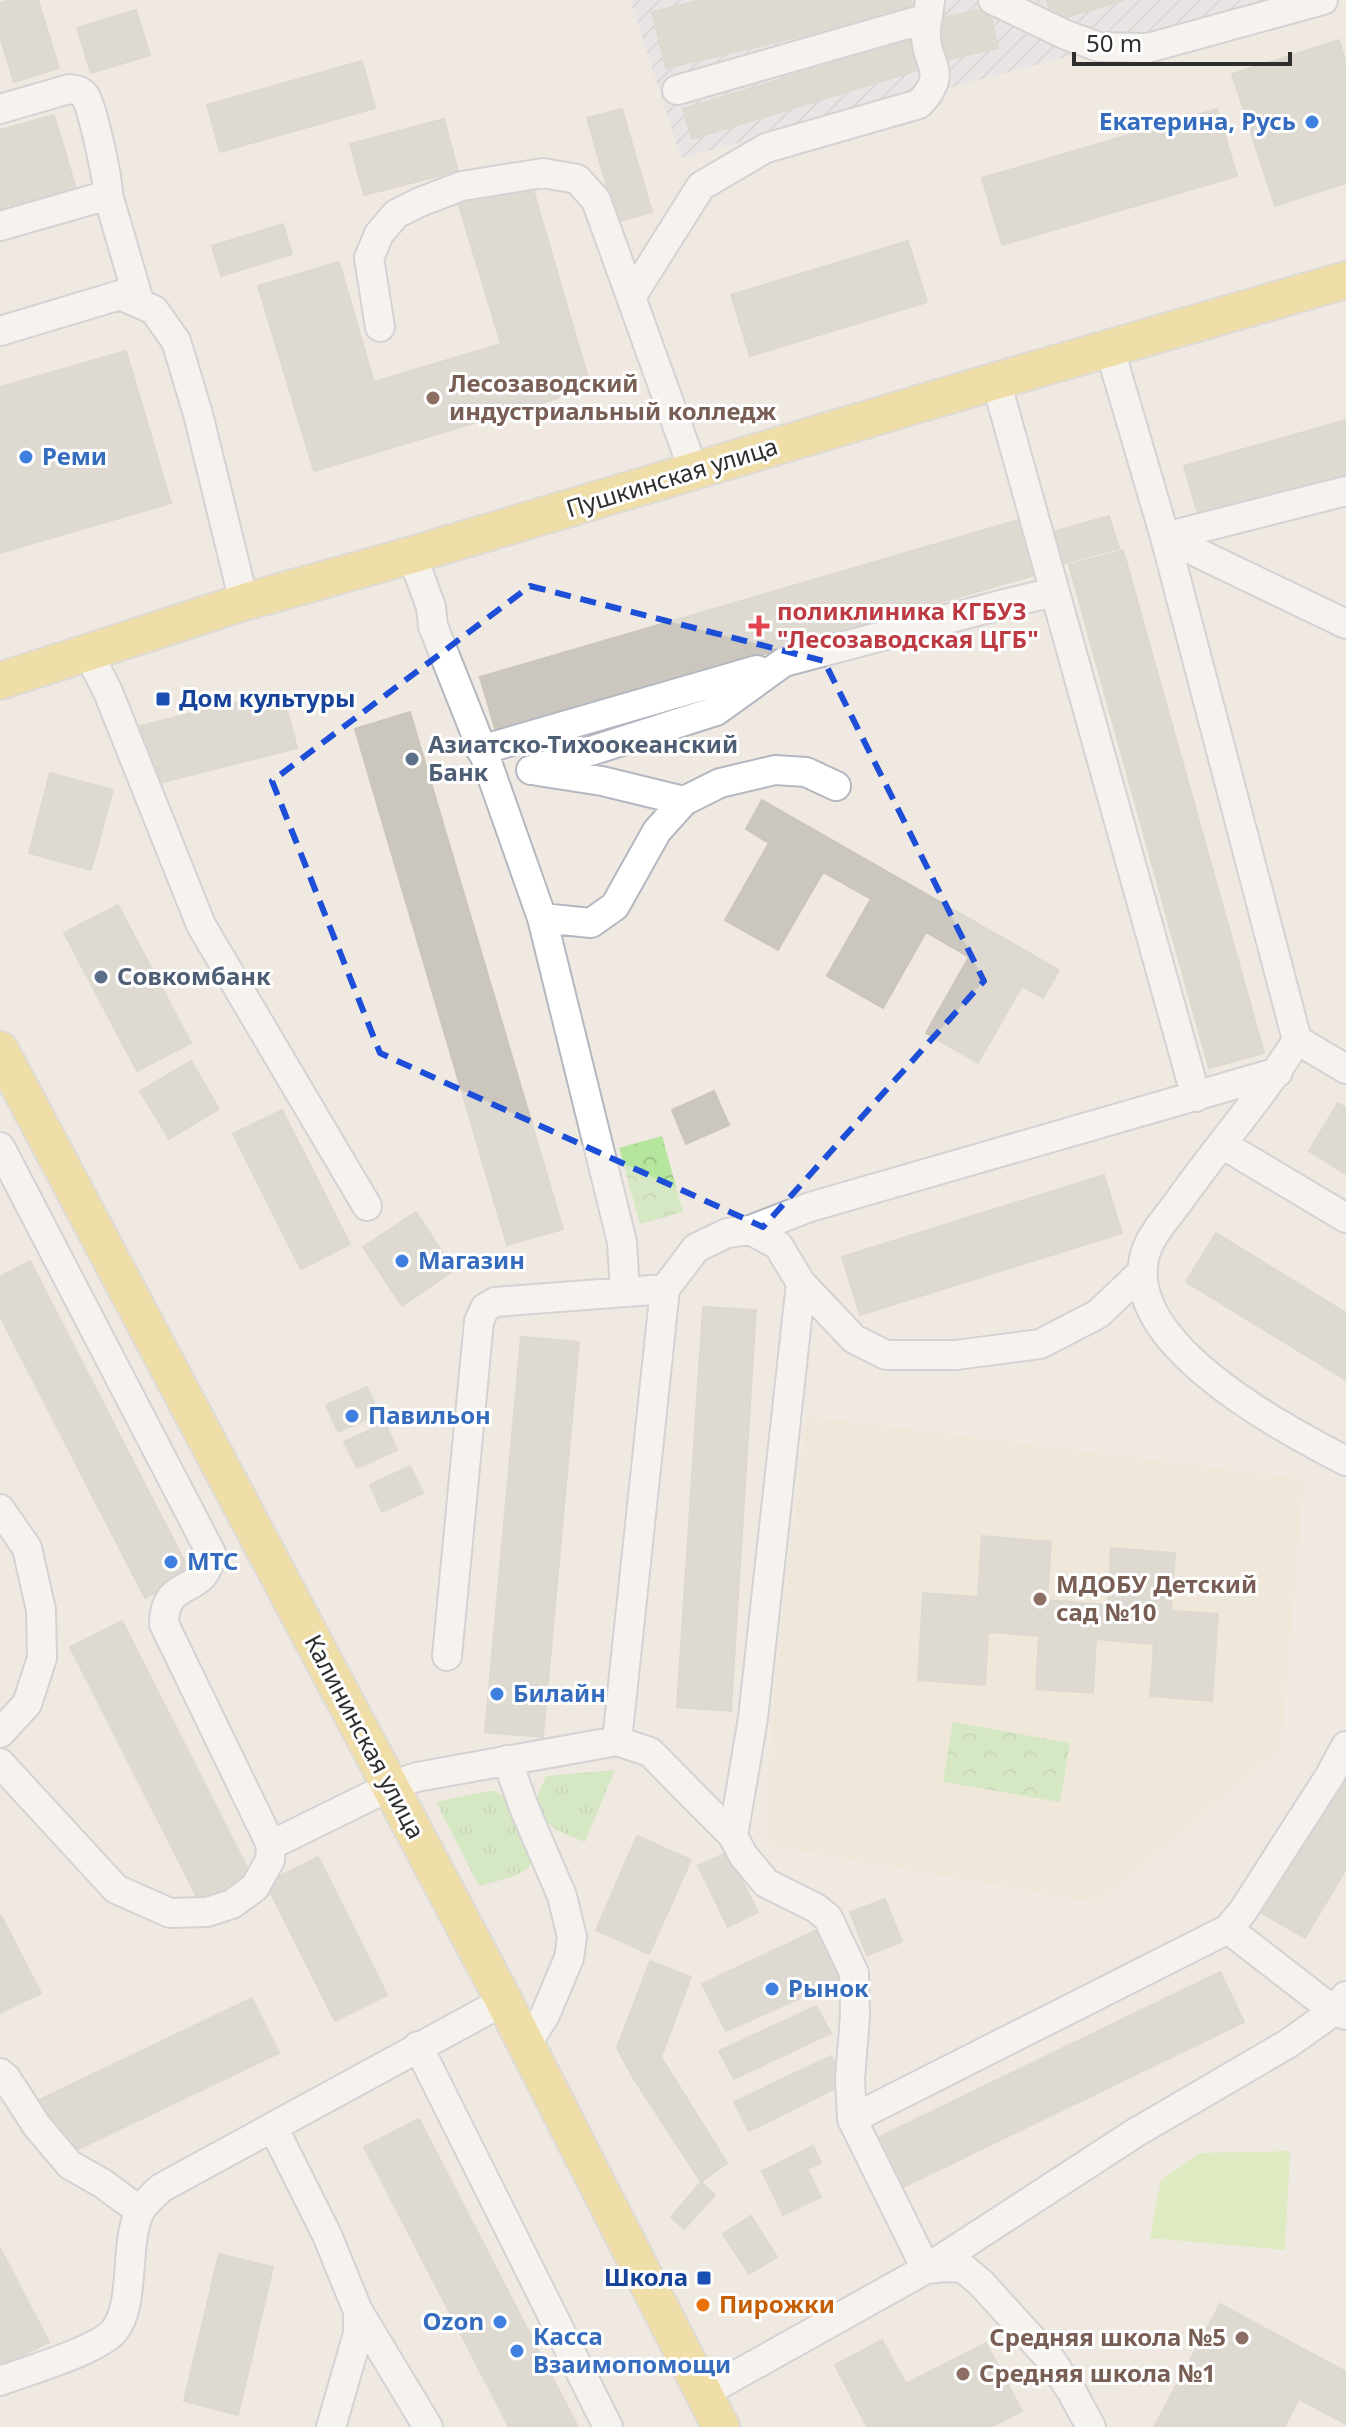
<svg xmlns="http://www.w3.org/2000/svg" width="1346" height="2427" font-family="'Noto Sans',sans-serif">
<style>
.industrial{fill:url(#industrial-furrows)}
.education{fill:#f0e6d1}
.grass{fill:url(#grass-tufts)}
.park{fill:url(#park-crowns)}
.pitch{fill:#c9ec9a}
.building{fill:#cbc7bf;stroke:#cbc5ba;stroke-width:2}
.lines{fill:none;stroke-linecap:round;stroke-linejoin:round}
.minor-casing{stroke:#b4b7c1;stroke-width:32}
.major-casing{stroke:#c9c9c9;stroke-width:40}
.minor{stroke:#fff;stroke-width:28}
.major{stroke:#f2d163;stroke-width:36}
.marked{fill:none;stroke:#1d4ed8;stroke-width:6;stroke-dasharray:16 10;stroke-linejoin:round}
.shop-dot{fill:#3f7fe0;stroke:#fff;stroke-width:3}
.education-dot{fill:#8d6e63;stroke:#fff;stroke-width:3}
.health-dot{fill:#e0444e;stroke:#fff;stroke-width:3}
.transit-dot{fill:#1a4fb4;stroke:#fff;stroke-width:3}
.service-dot{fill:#5c6f8a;stroke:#fff;stroke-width:3}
.food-dot{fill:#e8710a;stroke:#fff;stroke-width:3}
.labels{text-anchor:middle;stroke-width:6;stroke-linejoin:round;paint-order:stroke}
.shop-label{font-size:24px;font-weight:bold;fill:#366cbe;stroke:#fff;text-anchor:start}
.education-label{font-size:24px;font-weight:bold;fill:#785e54;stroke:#fff;text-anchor:start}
.street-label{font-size:24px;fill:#2e2e2e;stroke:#fff}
.health-label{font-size:24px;font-weight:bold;fill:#be3a42;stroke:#fff;text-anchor:start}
.transit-label{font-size:24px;font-weight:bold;fill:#164399;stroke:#fff;text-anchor:start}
.service-label{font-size:24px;font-weight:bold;fill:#4e5e75;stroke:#fff;text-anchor:start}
.food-label{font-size:24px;font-weight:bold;fill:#c56008;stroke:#fff;text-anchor:start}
</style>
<defs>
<pattern id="industrial-furrows" width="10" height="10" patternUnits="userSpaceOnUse" patternTransform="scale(2)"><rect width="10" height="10" fill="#e3e1e8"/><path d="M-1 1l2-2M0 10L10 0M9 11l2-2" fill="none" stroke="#c3c1c7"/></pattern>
<pattern id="grass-tufts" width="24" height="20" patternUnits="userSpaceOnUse" patternTransform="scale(2)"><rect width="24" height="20" fill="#b6e59e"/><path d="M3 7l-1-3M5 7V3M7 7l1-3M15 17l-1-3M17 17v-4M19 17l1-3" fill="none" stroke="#9dc588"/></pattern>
<pattern id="park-crowns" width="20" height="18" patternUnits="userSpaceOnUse" patternTransform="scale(2)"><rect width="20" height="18" fill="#b6e59e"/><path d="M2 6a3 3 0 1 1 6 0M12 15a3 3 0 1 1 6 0" fill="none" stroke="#9dc588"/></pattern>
</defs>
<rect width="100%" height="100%" fill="#efe9e1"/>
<path class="industrial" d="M 630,0 L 1285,0 L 681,158 Z"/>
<path class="education" d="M 806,1416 L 1304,1479 L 1281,1748 L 1098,1903 L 766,1845 L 771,1720 Z"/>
<path class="grass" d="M 615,1770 L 585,1842 C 562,1832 544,1829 535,1803 L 546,1776 Z
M 488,1791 L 494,1791 L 502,1795 L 532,1855 C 532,1859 532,1864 529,1867 C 522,1876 490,1883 479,1886 L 436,1802 Z"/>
<path class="park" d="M 662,1136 L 683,1212 L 640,1224 L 619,1148 Z
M 953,1722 L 1070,1743 L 1060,1802 L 943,1782 Z"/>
<path class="pitch" d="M 1290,2151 L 1285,2250 L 1150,2238 L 1161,2180 L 1200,2153 Z"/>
<path class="building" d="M 10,0 L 38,0 L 59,68 L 14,82 L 0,37 L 0,3 Z
M 701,0 L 911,0 L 913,10 L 666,68 L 652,12 Z
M 1047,0 L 1125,0 L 1053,21 Z
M 989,8 L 998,48 L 945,60 L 936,19 Z
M 136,10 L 150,55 L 91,73 L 77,28 Z
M 912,39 L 921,69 L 692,139 L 683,109 Z
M 1339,40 L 1346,63 L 1346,183 L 1275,206 L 1232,74 Z
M 362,61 L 375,108 L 220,152 L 207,105 Z
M 622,109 L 652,212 L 617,222 L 587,118 Z
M 1217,109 L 1237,176 L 1002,245 L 982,178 Z
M 54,115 L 77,192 L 0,215 L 0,130 Z
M 444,119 L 458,171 L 364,195 L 350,144 Z
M 530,179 L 591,388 L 314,471 L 258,286 L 339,262 L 374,382 L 501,344 L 457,199 Z
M 283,224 L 292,254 L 221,276 L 212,246 Z
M 908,241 L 927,302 L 750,356 L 731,295 Z
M 126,351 L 171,503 L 0,553 L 0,387 Z
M 1346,420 L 1346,479 L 1200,521 L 1184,466 Z
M 1109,516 L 1119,548 L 1062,564 L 1053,532 Z
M 1022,519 L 1038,574 L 496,732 L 480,677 Z
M 1123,550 L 1264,1053 L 1209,1068 L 1069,565 Z
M 282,691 L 297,748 L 151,785 L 136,727 Z
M 410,712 L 563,1229 L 507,1245 L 355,729 Z
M 50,773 L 113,790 L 91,870 L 29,853 Z
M 762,800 L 1059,970 L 1043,998 L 1022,986 L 978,1063 L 926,1033 L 969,957 L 926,932 L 883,1008 L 827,976 L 871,899 L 823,872 L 778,950 L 725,920 L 769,843 L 746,829 Z
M 118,905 L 191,1043 L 137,1071 L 64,933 Z
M 191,1061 L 219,1109 L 169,1139 L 140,1091 Z
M 714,1091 L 729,1125 L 686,1144 L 672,1110 Z
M 1338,1103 L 1346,1108 L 1346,1174 L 1309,1151 Z
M 282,1110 L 350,1244 L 301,1269 L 233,1134 Z
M 1104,1175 L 1122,1233 L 860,1315 L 842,1257 Z
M 416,1212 L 454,1270 L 402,1306 L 363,1247 Z
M 1216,1233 L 1346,1313 L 1346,1380 L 1186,1282 Z
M 30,1261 L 191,1574 L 145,1598 L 0,1316 L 0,1277 Z
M 703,1307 L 756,1310 L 731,1711 L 677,1707 Z
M 521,1337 L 579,1342 L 543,1737 L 485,1732 Z
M 367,1387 L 379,1414 L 338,1432 L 326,1405 Z
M 385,1423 L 397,1450 L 357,1468 L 344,1442 Z
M 410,1466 L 423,1493 L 382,1512 L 370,1485 Z
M 982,1536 L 1051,1542 L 1047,1600 L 1108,1605 L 1111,1548 L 1175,1553 L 1171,1611 L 1218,1614 L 1212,1701 L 1150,1696 L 1154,1644 L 1096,1639 L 1093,1693 L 1036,1689 L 1039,1636 L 988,1632 L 985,1685 L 918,1680 L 923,1593 L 978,1597 Z
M 122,1621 L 253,1879 L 201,1905 L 70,1647 Z
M 1346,1764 L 1346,1869 L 1305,1938 L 1260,1912 Z
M 637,1836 L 691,1860 L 649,1954 L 596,1930 Z
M 728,1852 L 758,1912 L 728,1927 L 698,1866 Z
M 318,1857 L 387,1995 L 335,2021 L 266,1883 Z
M 885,1899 L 902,1942 L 867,1955 L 850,1912 Z
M 0,1914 L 41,1993 L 0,2013 Z
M 819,1929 L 843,1979 L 726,2031 L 702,1984 Z
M 650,1961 L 691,1977 L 661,2057 L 727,2163 L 701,2182 L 632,2076 L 617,2048 Z
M 1220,1972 L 1244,2022 L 889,2194 L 865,2144 Z
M 252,1998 L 279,2053 L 66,2155 L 39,2100 Z
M 816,2006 L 831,2033 L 734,2079 L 719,2051 Z
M 831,2056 L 846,2083 L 749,2131 L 734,2102 Z
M 419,2119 L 578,2427 L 509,2427 L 364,2147 Z
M 813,2146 L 821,2163 L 807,2169 L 821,2197 L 783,2215 L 762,2171 Z
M 701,2182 L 715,2195 L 684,2229 L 671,2217 Z
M 751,2216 L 777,2257 L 749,2274 L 723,2234 Z
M 0,2248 L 49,2342 L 0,2367 Z
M 219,2254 L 273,2267 L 238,2415 L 184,2401 Z
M 1220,2304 L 1346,2372 L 1346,2424 L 1299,2399 L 1284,2427 L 1154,2427 Z
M 882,2340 L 906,2384 L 986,2343 L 1022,2411 L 991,2427 L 867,2427 L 835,2365 Z"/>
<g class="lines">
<defs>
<path id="minor" d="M 993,0 L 1066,35 L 1099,47 L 1148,48 L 1323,0
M 677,90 L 928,18
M 0,109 L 69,89 C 75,90 81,90 85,96 C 93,109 108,179 108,195 L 0,226
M 108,195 L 139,301
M 631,297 L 701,186 L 766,148 L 919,104 C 951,71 924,64 926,32 C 926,22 929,11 930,0
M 380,327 L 369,258 L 379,234 L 396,214 L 420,202 L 462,186 L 543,173 L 577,179 L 596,200 L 694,472
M 0,331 L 120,295 L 154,310 L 176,341 L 198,414 L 244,602
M 1110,350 L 1165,537 L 1297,1040 C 1262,1097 1217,1147 1179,1201 C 1169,1215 1154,1231 1148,1246 C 1110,1338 1282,1428 1346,1461
M 996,381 L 1196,1097
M 1165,537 L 1346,624
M 1165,537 L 1346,491
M 412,555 L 431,607 L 433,626 L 487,762 L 542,918 L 591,923 L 615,906 L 657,831 L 684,801 L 720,783 L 775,770 L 806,772 L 836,786
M 87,651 L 108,692 L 201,925 L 367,1206
M 481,750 L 757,670
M 531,770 L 716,711 L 784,662 L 1004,604 L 1054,592
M 538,771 L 602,781 L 684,801
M 542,918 L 622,1242 L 625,1292
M 1297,1040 L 1346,1069
M 1222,1144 L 1346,1218
M 0,1147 L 211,1553 C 207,1598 164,1575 164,1624 L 271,1845
M 750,1230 L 810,1207 L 1278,1072
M 0,1509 L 27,1548 L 41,1610 L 42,1658 L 27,1704 L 0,1733
M 447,1656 L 479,1321 L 485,1308 L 495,1302 L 665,1289
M 617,1741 L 665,1289 L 696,1248 L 727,1233 L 750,1230 L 778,1245 L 801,1283 L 854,1339 L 886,1355 L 956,1355 L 1040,1344 L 1098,1314 L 1142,1272
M 507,1760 L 525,1810 L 562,1896 L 572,1937 L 569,1958 L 545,2015 L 526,2045
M 0,1763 L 116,1889 L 170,1913 L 207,1912 L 232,1904 L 255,1887 L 270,1860 L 271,1845 L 391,1786 L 417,1777 L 617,1741 L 650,1752 L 733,1836 L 743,1855 L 766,1883 L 816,1908 L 828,1918 L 854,1973 L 855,2016 L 850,2079 L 852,2119 L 926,2269 L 946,2267 L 963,2268 L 981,2283 L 1051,2360 L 1072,2392 L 1091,2427
M 733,1836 L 753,1718 L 801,1283
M 1228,1929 L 1334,2011 L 1346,2015
M 418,2046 L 608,2427
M 0,2073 L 6,2078 L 37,2126 L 70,2165 L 102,2183 L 140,2211
M 852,2119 L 1228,1929 L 1243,1911 L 1329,1777 L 1346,1746
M 273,2127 L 327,2235 L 358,2311 L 358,2334 L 331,2427
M 358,2311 L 428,2427
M 0,2381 C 26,2371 97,2351 114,2331 C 136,2306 124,2242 140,2211 C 144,2203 154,2195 161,2188 L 504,2001
M 704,2393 L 926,2269 L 1135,2133 L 1289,2043 L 1334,2011 L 1346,1996"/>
<path id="major" d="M 0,681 L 244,602 L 412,555 L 996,381 L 1346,280
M 0,1050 L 504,2001 L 721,2427"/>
</defs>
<use href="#minor" class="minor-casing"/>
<use href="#major" class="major-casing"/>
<use href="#minor" class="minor"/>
<use href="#major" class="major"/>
</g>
<path d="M0 0H1346V2427H0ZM 530,586 L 824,661 L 984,981 L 763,1227 L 380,1053 L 272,781 Z" fill="#efe9e1" fill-opacity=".55" fill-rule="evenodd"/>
<path class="marked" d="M 530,586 L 824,661 L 984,981 L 763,1227 L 380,1053 L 272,781 Z"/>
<g class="shop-dot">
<circle cx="1312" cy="122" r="8"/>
<circle cx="26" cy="457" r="8"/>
<circle cx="402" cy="1261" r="8"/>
<circle cx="352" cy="1416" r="8"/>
<circle cx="171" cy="1562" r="8"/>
<circle cx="497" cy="1694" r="8"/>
<circle cx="772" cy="1989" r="8"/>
<circle cx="500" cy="2322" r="8"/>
<circle cx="517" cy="2351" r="8"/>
</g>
<g class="education-dot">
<circle cx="433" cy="398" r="8"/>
<circle cx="1040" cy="1599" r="8"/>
<circle cx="1242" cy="2338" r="8"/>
<circle cx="963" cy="2374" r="8"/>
</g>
<path class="health-dot" d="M755 614h8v8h8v8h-8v8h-8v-8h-8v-8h8z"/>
<g class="transit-dot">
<rect x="155" y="691" width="16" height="16" rx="4"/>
<rect x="696" y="2270" width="16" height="16" rx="4"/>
</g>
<g class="service-dot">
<circle cx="412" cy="759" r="8"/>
<circle cx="101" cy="977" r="8"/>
</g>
<circle class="food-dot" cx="703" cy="2305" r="8"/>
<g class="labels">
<g class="shop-label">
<text x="1296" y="130" text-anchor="end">Екатерина, Русь</text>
<text x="42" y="465">Реми</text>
<text x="418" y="1269">Магазин</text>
<text x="368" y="1424">Павильон</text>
<text x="187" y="1570">МТС</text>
<text x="513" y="1702">Билайн</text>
<text x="788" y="1997">Рынок</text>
<text x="484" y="2330" text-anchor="end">Ozon</text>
<text x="533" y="2345">Касса<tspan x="533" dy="28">Взаимопомощи</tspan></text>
</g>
<g class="education-label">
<text x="449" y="392">Лесозаводский<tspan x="449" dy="28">индустриальный колледж</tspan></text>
<text x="1056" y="1593">МДОБУ Детский<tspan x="1056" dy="28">сад №10</tspan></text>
<text x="1226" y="2346" text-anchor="end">Средняя школа №5</text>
<text x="979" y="2382">Средняя школа №1</text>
</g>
<g class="street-label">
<text transform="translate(672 478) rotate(-17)" y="8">Пушкинская улица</text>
<text transform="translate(364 1737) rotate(62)" y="8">Калининская улица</text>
</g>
<g class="health-label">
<text x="777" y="620">поликлиника КГБУЗ<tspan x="777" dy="28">"Лесозаводская ЦГБ"</tspan></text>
</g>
<g class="transit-label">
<text x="179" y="707">Дом культуры</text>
<text x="688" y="2286" text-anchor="end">Школа</text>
</g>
<g class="service-label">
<text x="428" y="753">Азиатско-Тихоокеанский<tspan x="428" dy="28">Банк</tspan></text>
<text x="117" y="985">Совкомбанк</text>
</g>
<g class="food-label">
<text x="719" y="2313">Пирожки</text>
</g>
</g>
<path d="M1074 52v12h216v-12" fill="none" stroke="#2e2e2e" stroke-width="4"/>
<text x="1086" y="52" font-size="24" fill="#2e2e2e" stroke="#ffffff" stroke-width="6" paint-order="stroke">50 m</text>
</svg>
